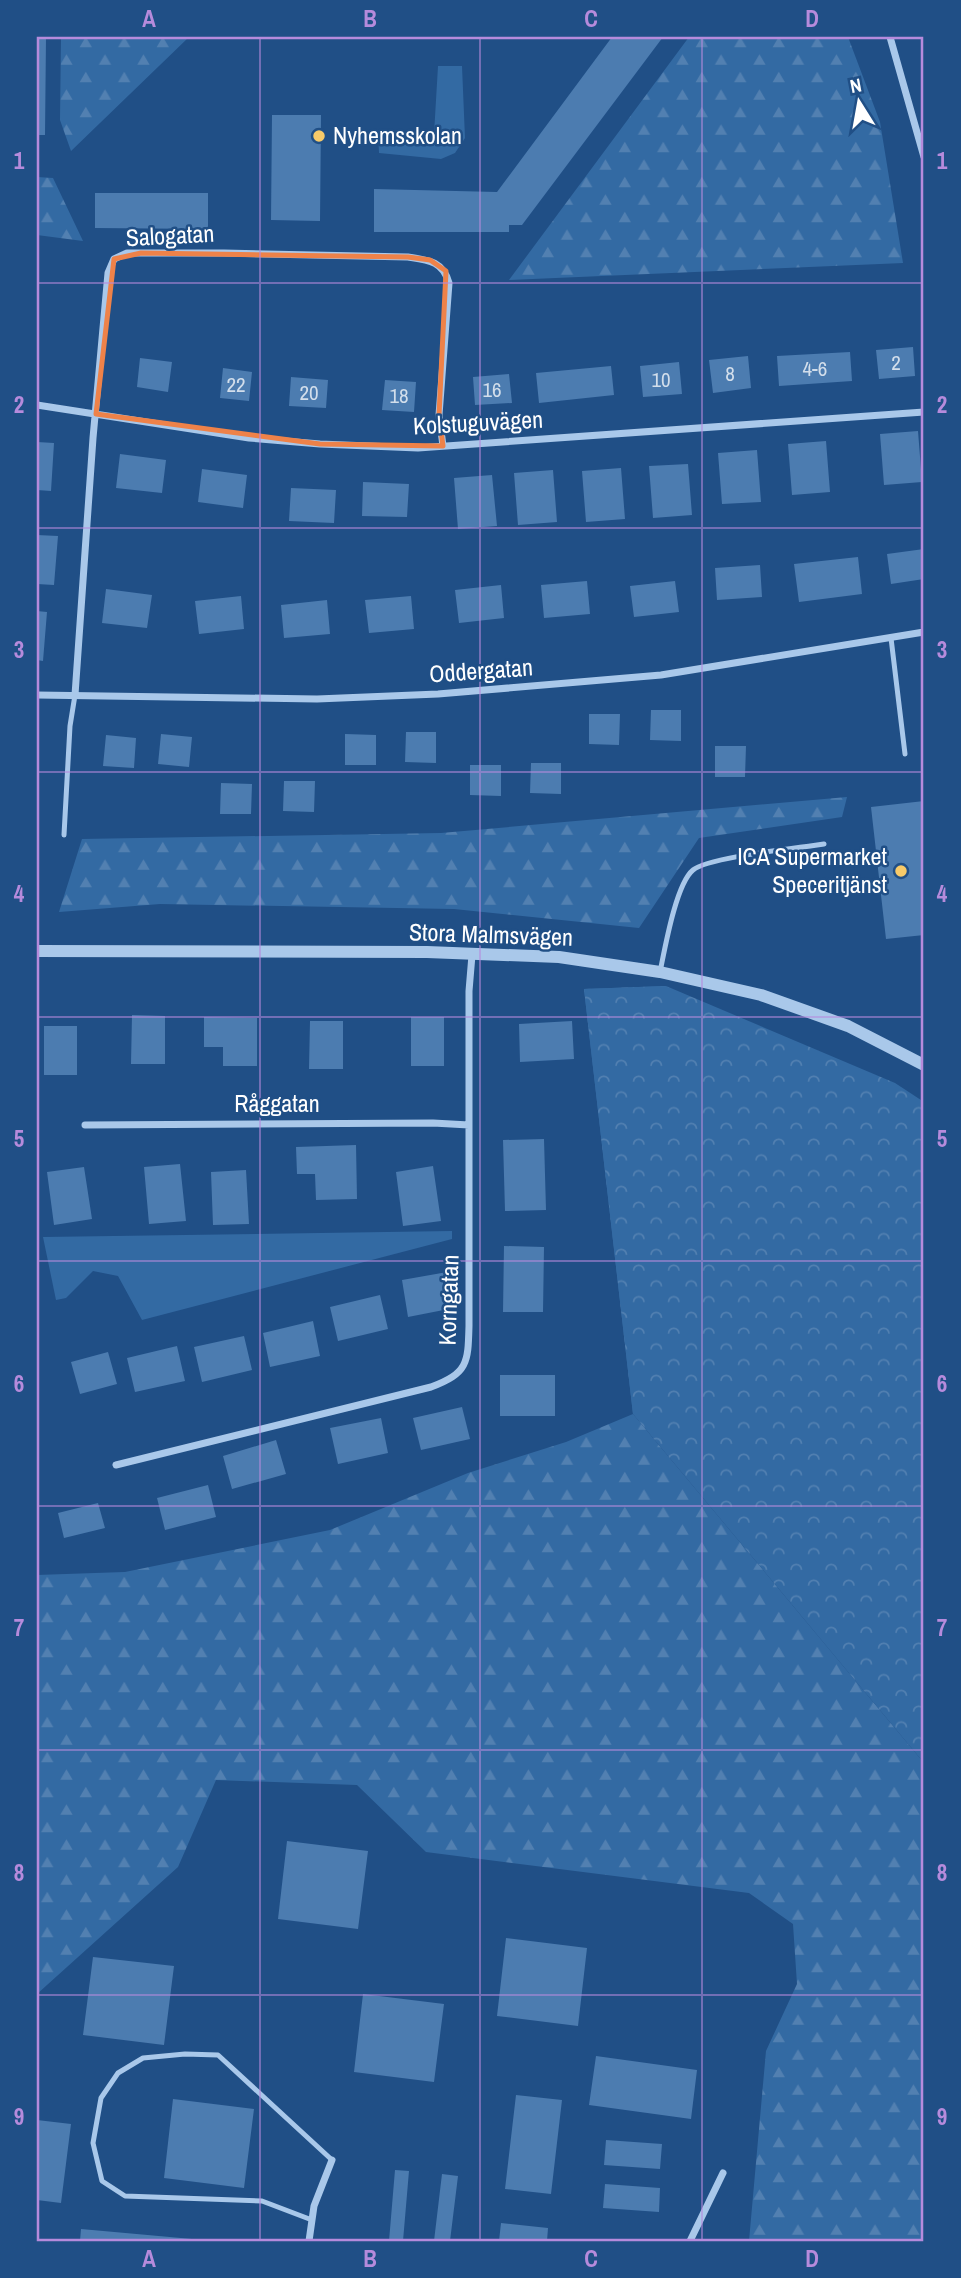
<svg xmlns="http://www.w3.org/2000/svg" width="961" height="2278" font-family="'Archivo Narrow',sans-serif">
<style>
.grass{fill:#336aa3}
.forest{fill:url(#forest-firs)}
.park{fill:url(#park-crowns)}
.building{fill:#4c7cb0}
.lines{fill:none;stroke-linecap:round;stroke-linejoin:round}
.service{stroke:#a9c8ea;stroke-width:5}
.minor{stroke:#a9c8ea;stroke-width:7}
.tertiary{stroke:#a9c8ea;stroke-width:12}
.marked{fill:none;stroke:#ee8249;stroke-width:5;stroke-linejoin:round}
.grid{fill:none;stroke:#b68bdc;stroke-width:2;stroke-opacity:0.55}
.poi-dot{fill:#f7ca69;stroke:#204f86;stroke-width:2.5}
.labels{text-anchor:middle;stroke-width:5;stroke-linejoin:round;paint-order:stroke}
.number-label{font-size:21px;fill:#d2deeb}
.poi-label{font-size:24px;fill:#fff;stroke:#204f86;text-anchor:start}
.street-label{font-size:24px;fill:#fff;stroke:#204f86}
.neatline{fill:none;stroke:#b68bdc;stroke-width:2.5}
.grid-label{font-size:23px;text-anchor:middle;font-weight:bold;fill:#b68bdc}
</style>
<defs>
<pattern id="forest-firs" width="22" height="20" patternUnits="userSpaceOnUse" patternTransform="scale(1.75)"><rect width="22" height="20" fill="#336aa3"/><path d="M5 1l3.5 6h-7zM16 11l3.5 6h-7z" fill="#5280b1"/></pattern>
<pattern id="park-crowns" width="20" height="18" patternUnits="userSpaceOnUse" patternTransform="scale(1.75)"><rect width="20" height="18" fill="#336aa3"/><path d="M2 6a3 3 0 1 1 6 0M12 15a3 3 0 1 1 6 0" fill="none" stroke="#5280b1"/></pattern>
</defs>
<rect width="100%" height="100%" fill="#204f86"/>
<path class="grass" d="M 438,66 L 462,66 L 465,138 L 455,153 L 441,159 L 379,153 L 378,132 L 434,134 Z
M 452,1231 L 452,1239 L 142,1320 L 118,1276 L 93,1271 L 66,1298 L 56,1300 L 43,1237 Z"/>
<path class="forest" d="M 61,37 L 189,37 L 71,151 L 60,120 Z
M 689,37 L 848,37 L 880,122 L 903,263 L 509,280 Z
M 37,177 L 53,178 L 83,241 L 37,235 Z
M 847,797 L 842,817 L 699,838 L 639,928 L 454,909 L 160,904 L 59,912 L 82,839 L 441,833 Z
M 666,986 L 633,1414 L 924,1763 L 924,2241 L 749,2241 L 766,2051 L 797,1984 L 793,1924 L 749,1893 L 426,1852 L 357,1785 L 216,1780 L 178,1867 L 37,1994 L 37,1575 L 125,1572 L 330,1530 L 468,1473 L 566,1442 L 633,1414 L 584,989 Z"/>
<path class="park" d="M 666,986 L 895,1083 L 924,1102 L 924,1763 L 633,1414 L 584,989 Z"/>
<path class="building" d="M 37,37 L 46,37 L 45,135 L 37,135 Z
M 612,37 L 663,37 L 522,225 L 509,225 L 509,232 L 374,232 L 374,189 L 497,192 Z
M 272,115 L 321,115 L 320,221 L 271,220 Z
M 95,193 L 208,193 L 208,229 L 95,228 Z
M 913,347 L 915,376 L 879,379 L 876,350 Z
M 850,352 L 852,381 L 779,386 L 777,356 Z
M 748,356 L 751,388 L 713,393 L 709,360 Z
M 140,358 L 172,362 L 168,392 L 137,387 Z
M 679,362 L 682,394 L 643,397 L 640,366 Z
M 611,366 L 614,395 L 539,403 L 536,373 Z
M 223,368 L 252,372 L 249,401 L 220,398 Z
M 509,374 L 512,403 L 475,405 L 473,377 Z
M 291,377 L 328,380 L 326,408 L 289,406 Z
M 385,380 L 416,382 L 414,412 L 382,410 Z
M 918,431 L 922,482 L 884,485 L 880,434 Z
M 826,441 L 830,492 L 792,495 L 788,444 Z
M 37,442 L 54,443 L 51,491 L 37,490 Z
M 757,450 L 761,502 L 722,504 L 718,453 Z
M 120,454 L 166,460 L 162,493 L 116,488 Z
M 688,464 L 692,515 L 653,518 L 649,466 Z
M 621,468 L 625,519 L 586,522 L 582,471 Z
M 202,469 L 247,475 L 243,508 L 198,502 Z
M 553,470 L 557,522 L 518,525 L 514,473 Z
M 492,475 L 497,526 L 458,529 L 454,478 Z
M 363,482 L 409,484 L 407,517 L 362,516 Z
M 291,488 L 336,490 L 334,523 L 289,521 Z
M 37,535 L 58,536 L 54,585 L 37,584 Z
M 924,549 L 924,579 L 891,584 L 887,554 Z
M 858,557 L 862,594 L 799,602 L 794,564 Z
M 760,565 L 762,597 L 717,600 L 715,568 Z
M 587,581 L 590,614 L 544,618 L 541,585 Z
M 675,581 L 679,612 L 634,617 L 630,586 Z
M 501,585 L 504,618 L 459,623 L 455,590 Z
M 106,589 L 152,595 L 147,628 L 102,623 Z
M 241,596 L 244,629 L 199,634 L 195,601 Z
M 411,596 L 414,629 L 369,633 L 365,600 Z
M 327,600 L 330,634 L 284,638 L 281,605 Z
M 37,611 L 47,612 L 43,661 L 37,660 Z
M 651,710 L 681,710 L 681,741 L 650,740 Z
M 589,714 L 620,714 L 619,745 L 589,744 Z
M 406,732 L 436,732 L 436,763 L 405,762 Z
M 161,734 L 192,737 L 189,767 L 158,764 Z
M 345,734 L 376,735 L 376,765 L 345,765 Z
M 106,735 L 136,738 L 134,768 L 103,766 Z
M 715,746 L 746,746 L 745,777 L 715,777 Z
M 531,763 L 561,763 L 561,794 L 530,793 Z
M 470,765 L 501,765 L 501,796 L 470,795 Z
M 284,781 L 315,781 L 314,812 L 283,811 Z
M 221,783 L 252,784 L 251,814 L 220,814 Z
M 924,801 L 924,935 L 886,939 L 871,807 Z
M 132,1015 L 165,1016 L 165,1064 L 131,1064 Z
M 204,1017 L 257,1018 L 257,1066 L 223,1066 L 223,1047 L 204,1047 Z
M 411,1017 L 444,1017 L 444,1066 L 411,1066 Z
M 310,1021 L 343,1021 L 343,1069 L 309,1069 Z
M 572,1021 L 574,1059 L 520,1062 L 519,1024 Z
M 44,1026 L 77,1026 L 77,1075 L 44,1075 Z
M 544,1139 L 546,1210 L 505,1211 L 503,1140 Z
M 356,1145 L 357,1199 L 316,1200 L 315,1174 L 297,1174 L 296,1147 Z
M 180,1164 L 186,1221 L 149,1224 L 144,1167 Z
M 433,1166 L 441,1221 L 403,1226 L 396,1172 Z
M 84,1167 L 92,1219 L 54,1225 L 47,1172 Z
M 246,1170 L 249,1224 L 213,1225 L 211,1172 Z
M 504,1246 L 544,1247 L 543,1312 L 503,1312 Z
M 453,1271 L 459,1307 L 408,1317 L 402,1280 Z
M 380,1295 L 388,1329 L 338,1341 L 330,1307 Z
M 313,1321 L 320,1356 L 270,1367 L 263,1333 Z
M 244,1336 L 252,1370 L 202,1382 L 194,1347 Z
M 177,1346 L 185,1381 L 135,1392 L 127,1358 Z
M 108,1352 L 117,1384 L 80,1394 L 71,1362 Z
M 500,1375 L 555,1375 L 555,1416 L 500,1416 Z
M 462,1407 L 470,1439 L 421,1450 L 413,1418 Z
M 381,1418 L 388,1453 L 338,1464 L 330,1428 Z
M 276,1440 L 286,1474 L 232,1489 L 223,1456 Z
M 208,1485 L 216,1517 L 165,1530 L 157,1498 Z
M 98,1503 L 105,1528 L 64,1538 L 58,1513 Z
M 287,1841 L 368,1851 L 358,1929 L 278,1919 Z
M 506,1938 L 587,1948 L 578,2026 L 497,2016 Z
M 93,1957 L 174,1966 L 164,2045 L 83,2035 Z
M 363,1994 L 444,2004 L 434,2082 L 354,2072 Z
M 596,2056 L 697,2070 L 691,2119 L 589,2105 Z
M 516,2095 L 562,2100 L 551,2194 L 505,2189 Z
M 173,2099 L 254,2109 L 244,2188 L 164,2178 Z
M 37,2120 L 71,2124 L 61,2203 L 37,2200 Z
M 606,2140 L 662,2144 L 660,2169 L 604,2165 Z
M 395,2170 L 409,2171 L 403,2241 L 389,2241 Z
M 442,2174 L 458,2176 L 450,2241 L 434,2241 Z
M 605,2184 L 660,2188 L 659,2212 L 603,2208 Z
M 501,2223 L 548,2228 L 547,2241 L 499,2241 Z
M 81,2229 L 192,2239 L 192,2241 L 80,2241 Z"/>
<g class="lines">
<path class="service" d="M 891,638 L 905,754
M 64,835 L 70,726 L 75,695
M 660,972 C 665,948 676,884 693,870 C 708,857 800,848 824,844
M 312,2220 L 262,2201 L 125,2196 L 102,2181 L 93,2143 L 101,2098 L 118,2073 L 143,2058 L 185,2054 L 218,2055 L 332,2160"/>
<path class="minor" d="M 890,37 L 924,157
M 37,405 L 249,438 L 320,444 L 418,448 L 924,412
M 37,695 L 317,699 L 438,694 L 661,675 L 924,632
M 75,695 L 93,438 L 108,273 L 114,259 L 127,253 L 224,253 L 408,257 C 428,260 443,261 449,283 L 439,415 L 443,446
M 85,1125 L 433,1123 L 469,1125
M 116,1465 L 431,1387 C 468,1373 468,1363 469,1326 L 469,991 L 472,955
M 309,2241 L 314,2206 L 332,2160
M 690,2241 L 723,2173"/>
<path class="tertiary" d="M 37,951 L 427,952 L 559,957 L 660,972 L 761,995 L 848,1026 L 924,1065"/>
</g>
<path class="marked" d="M 141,253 L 408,257 L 430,260 L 446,271 L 439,415 L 443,446 L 320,444 L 96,414 L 114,259 Z"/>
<path class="grid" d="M 260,37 L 260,2241M 480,37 L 480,2241M 702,37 L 702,2241M 37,283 L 924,283M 37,528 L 924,528M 37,772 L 924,772M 37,1017 L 924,1017M 37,1261 L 924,1261M 37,1506 L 924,1506M 37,1750 L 924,1750M 37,1995 L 924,1995"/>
<g class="poi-dot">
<circle cx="319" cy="136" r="7"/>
<circle cx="901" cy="871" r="7"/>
</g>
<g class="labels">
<g class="number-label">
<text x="896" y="370">2</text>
<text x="815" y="376">4-6</text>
<text x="730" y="381">8</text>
<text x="661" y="387">10</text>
<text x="236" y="392">22</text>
<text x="492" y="397">16</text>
<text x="309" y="400">20</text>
<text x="399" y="403">18</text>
</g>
<g class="poi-label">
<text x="333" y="144">Nyhemsskolan</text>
<text x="887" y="865" text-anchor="end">ICA Supermarket<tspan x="887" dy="28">Speceritjänst</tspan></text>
</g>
<g class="street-label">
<text transform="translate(170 236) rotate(-3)" y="8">Salogatan</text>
<text transform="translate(478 423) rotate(-3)" y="8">Kolstuguvägen</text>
<text transform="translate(481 671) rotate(-4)" y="8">Oddergatan</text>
<text transform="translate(491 935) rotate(2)" y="8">Stora Malmsvägen</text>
<text x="277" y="1112">Råggatan</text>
<text transform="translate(449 1300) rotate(-88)" y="8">Korngatan</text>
</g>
</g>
<rect width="961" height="2278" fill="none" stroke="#204f86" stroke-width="77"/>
<g transform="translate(859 102) rotate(349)" stroke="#204f86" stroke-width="5" paint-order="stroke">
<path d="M0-5L12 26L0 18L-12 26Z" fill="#ffffff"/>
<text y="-10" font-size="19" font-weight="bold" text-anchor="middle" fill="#ffffff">N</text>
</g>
<rect x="38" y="38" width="884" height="2202" class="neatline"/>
<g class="grid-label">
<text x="149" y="27">A</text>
<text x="370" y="27">B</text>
<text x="591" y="27">C</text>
<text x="812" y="27">D</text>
<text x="19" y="169">1</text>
<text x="942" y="169">1</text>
<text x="19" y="413">2</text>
<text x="942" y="413">2</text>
<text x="19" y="658">3</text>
<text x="942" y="658">3</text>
<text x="19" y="902">4</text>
<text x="942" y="902">4</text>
<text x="19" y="1147">5</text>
<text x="942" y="1147">5</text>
<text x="19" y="1392">6</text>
<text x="942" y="1392">6</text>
<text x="19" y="1636">7</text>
<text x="942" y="1636">7</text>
<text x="19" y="1881">8</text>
<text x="942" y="1881">8</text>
<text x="19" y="2125">9</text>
<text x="942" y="2125">9</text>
<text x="149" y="2267">A</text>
<text x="370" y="2267">B</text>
<text x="591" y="2267">C</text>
<text x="812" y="2267">D</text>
</g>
</svg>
